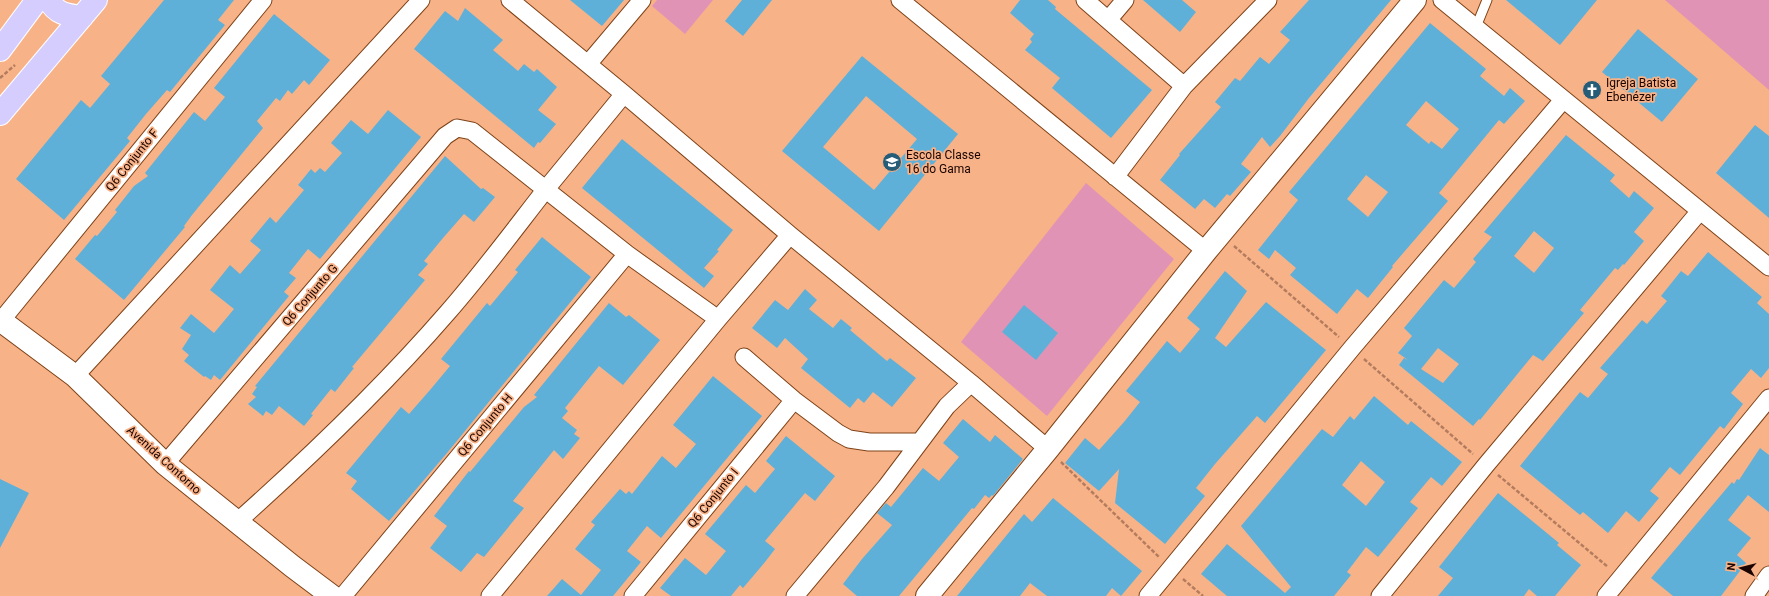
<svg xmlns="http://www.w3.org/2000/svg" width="1769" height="596" font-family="Roboto,sans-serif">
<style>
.green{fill:#e193b5}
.building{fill:#5eb0d8;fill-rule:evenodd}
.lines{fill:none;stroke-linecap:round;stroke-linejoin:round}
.lane-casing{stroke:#7e4217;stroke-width:11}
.street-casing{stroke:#7e4217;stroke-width:19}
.secondary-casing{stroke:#7e4217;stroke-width:24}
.primary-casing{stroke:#fff;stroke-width:24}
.path{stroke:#b37c5e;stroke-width:2.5;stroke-dasharray:4 2;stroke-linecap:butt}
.lane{stroke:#fff;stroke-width:9}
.street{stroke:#fff;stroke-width:17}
.secondary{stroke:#fff;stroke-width:22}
.primary{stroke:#d6cdff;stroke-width:22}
.labels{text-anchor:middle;stroke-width:3.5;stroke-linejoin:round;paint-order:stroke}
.poi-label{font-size:12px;fill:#1a0400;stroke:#f8b288;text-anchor:start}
.street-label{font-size:12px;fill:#1a0400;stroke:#f8b288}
</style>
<rect width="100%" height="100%" fill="#f8b288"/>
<path class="green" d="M 657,0 L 713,0 L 685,34 L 652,6 Z
M 1665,0 L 1769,0 L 1769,90 Z
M 1086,183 L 1174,259 L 1047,416 L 961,342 Z"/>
<path class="building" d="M 164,0 L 234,0 L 218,20 L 225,25 L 170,92 L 167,90 L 146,114 L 127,138 L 130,141 L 64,220 L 16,179 L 81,100 L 90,108 L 110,84 L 101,76 Z
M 570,0 L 624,0 L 602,26 Z
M 742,0 L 772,0 L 743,36 L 725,21 Z
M 1020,0 L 1048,0 L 1056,7 L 1055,9 L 1152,90 L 1111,138 L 1052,88 L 1060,78 L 1025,50 L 1032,42 L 1030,39 L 1034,34 L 1010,13 Z
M 1143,0 L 1182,0 L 1196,12 L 1180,32 Z
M 1309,0 L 1391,0 L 1309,98 L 1280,136 L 1270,147 L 1262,137 L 1241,164 L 1251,172 L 1230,196 L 1227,194 L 1215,208 L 1204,199 L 1195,209 L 1160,180 L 1180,155 L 1179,154 L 1221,107 L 1215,102 L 1235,78 L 1240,81 L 1260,57 L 1269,64 L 1290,40 L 1280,32 Z
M 1506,0 L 1597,0 L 1560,45 Z
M 465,8 L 503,40 L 493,50 L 518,71 L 524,64 L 534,72 L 537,69 L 557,87 L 538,110 L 556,124 L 540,143 L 538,142 L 534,148 L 414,49 L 445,11 L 458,21 Z
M 274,14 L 330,60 L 309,85 L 304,80 L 292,94 L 288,90 L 280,101 L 276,98 L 257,121 L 263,128 L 192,215 L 184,226 L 185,227 L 124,300 L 75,259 L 95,235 L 97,236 L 117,212 L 115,210 L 134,186 L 148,176 L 145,173 L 194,112 L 205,121 L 225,97 L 214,88 Z
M 1430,23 L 1486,69 L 1480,76 L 1504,96 L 1510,88 L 1525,101 L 1504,124 L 1499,120 L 1439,193 L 1448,201 L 1392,266 L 1393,267 L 1368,298 L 1357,289 L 1337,314 L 1290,275 L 1296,268 L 1275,250 L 1269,259 L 1258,250 L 1298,200 L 1289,192 ZM 1426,101 L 1459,129 L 1442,149 L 1431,141 L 1429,144 L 1406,125 ZM 1366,175 L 1388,192 L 1368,217 L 1347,199 Z
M 1638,29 L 1698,79 L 1662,122 L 1602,72 Z
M 862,56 L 958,134 L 879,231 L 782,151 ZM 866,96 L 917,139 L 874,190 L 823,147 Z
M 388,110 L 421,137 L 320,259 L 308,249 L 289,273 L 296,278 L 284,292 L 289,296 L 220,380 L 214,375 L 211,380 L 205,376 L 204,377 L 184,361 L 189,355 L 182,349 L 191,335 L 180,328 L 191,314 L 214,333 L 234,309 L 210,290 L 230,265 L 240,274 L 261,250 L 250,241 L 270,217 L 276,223 L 304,190 L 298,185 L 311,169 L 315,173 L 320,168 L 325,172 L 342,153 L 331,143 L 351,120 L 368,134 Z
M 1755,125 L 1769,136 L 1769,218 L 1716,173 Z
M 1566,135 L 1615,175 L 1610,181 L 1629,198 L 1634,191 L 1654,208 L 1634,232 L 1644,241 L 1624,265 L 1623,264 L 1618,270 L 1615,268 L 1580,310 L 1584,313 L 1543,361 L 1533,355 L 1480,420 L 1479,419 L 1473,426 L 1399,365 L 1404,358 L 1408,360 L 1398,353 L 1412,336 L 1404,328 L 1444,280 L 1454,288 L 1476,262 L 1473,259 L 1492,237 L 1484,232 ZM 1534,231 L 1554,248 L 1534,273 L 1514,256 ZM 1438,348 L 1459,364 L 1443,383 L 1421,369 Z
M 622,139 L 733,230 L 717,250 L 719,251 L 704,268 L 714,276 L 704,288 L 582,188 Z
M 445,156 L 481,189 L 483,188 L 495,197 L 474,222 L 464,214 L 443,238 L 424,261 L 428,264 L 418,275 L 425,280 L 352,367 L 354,368 L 335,392 L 331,389 L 311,414 L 313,415 L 304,426 L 279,406 L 272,415 L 266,411 L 263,416 L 248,404 L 256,397 L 252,394 L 257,387 L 255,386 Z
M 542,237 L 591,277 L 447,453 L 389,521 L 351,489 L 357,481 L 346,473 L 401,407 L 409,414 L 430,390 L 450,366 L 441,359 L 487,303 L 490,306 L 518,272 L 515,270 Z
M 1708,252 L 1762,297 L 1757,303 L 1769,314 L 1769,368 L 1761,378 L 1751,369 L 1731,393 L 1743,404 L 1724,429 L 1720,426 L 1680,475 L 1670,467 L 1650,491 L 1659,498 L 1639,522 L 1626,511 L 1608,533 L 1583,512 L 1580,515 L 1520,466 L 1580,392 L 1588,398 L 1608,374 L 1600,368 L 1642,320 L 1647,324 L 1667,301 L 1661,296 L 1681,271 L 1688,276 Z
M 1225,271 L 1247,291 L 1215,338 L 1226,347 L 1266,302 L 1326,350 L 1265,423 L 1257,416 L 1215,464 L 1196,488 L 1205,496 L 1165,544 L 1115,503 L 1119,469 L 1099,491 L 1065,463 L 1085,438 L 1099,450 L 1124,422 L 1140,402 L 1126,391 L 1167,341 L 1180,353 L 1200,329 L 1187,318 Z
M 805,289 L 817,300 L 809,309 L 833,328 L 841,319 L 852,328 L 850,330 L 887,361 L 890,358 L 916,378 L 892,407 L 873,392 L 864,403 L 858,398 L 850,408 L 801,368 L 808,359 L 785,338 L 777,348 L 752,328 L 775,300 L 788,310 Z
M 609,303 L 626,317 L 629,315 L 660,340 L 623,385 L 599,366 L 565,408 L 568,411 L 562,418 L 577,430 L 574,434 L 580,438 L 563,459 L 554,450 L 513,501 L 524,508 L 484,557 L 477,553 L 461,572 L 430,548 L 447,526 L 434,516 L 469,471 L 470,472 L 524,407 L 537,397 L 534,395 Z
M 1024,305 L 1058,333 L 1036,360 L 1002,332 Z
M 713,376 L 762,416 L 661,538 L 647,526 L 627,551 L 641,562 L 613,596 L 547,596 L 562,579 L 581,595 L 601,570 L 575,549 L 595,525 L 591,522 L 620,489 L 626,494 L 629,491 L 632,494 L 662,456 L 676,468 L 696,444 L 673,425 Z
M 1374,396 L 1408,425 L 1411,421 L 1462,462 L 1442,486 L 1431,477 L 1410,502 L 1418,508 L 1378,557 L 1366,547 L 1347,572 L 1351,575 L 1334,596 L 1227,596 L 1201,574 L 1227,544 L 1285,593 L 1291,587 L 1241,526 L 1322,429 L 1333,437 L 1350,416 L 1354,420 ZM 1361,461 L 1385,482 L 1366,506 L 1342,485 Z
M 963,419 L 990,442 L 995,435 L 1023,459 L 993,496 L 992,495 L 989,498 L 985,495 L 974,509 L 972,508 L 899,596 L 857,596 L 843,584 L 862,559 L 892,525 L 877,513 L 886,503 L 891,507 L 923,468 L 939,481 L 959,457 L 943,443 Z
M 786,436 L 835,476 L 815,501 L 805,493 L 765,541 L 775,549 L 765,562 L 743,588 L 740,585 L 731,596 L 671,596 L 660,588 L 685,558 L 706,575 L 726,551 L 705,534 L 746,485 L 755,493 L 775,469 L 766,461 Z
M 1760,448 L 1769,455 L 1769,512 L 1748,495 L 1728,520 L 1751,538 L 1737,555 L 1746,563 L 1721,596 L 1673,596 L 1651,578 L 1732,482 L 1734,484 L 1737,479 L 1739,480 Z
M 0,479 L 29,493 L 0,548 Z
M 1498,493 L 1559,543 L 1557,545 L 1581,565 L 1555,596 L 1537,596 L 1529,589 L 1524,596 L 1438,596 L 1453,578 L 1439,567 Z
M 1053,498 L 1142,571 L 1121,596 L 1112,588 L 1106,596 L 1047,596 L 1030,583 L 1020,596 L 957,596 L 1024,514 L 1032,522 Z"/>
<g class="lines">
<defs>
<path id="lane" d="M 1476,27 L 1487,0"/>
<path id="street" d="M 510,0 L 624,94 L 790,235 L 971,383 L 1048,449
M 900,0 L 1206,251
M 1085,0 L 1184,86
M 1442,0 L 1769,267
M 1108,20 L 1125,0
M 588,64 L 642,0
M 1115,177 L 1184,86 L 1268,0
M 0,322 L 263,0
M 744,357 L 794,400 L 838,433 L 849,439 L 869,442 L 919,442
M 75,376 L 421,0
M 165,464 L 445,136 L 457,128 L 472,131 L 627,254 L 718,319
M 237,522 C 311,456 383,387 448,312 C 483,272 514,230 546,189 C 572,157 598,126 624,94
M 343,596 L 627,254
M 490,596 L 718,319 L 790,235
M 633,596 L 794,400
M 795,596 L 886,487 L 947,406 L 971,383
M 1148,596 L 1352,348 L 1563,100
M 1380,596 L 1486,465 L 1700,211
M 1606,596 L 1769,398
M 1754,596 L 1769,575"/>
<path id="secondary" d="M 0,320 L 75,376 L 165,464 L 292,566 L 332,596
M 927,596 L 1048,449 L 1206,251 L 1415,0"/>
<path id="primary" d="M 49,0 C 56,14 67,15 82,17
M 0,50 L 37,0
M 0,114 L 96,0"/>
</defs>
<use href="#lane" class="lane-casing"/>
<use href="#street" class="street-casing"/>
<use href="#secondary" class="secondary-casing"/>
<use href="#primary" class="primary-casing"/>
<path class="path" d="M 0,78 L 15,65
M 1234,246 L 1339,337
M 1364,359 L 1473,454
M 1061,462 L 1159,557
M 1498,475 L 1608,567
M 1183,579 L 1203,596"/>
<use href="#lane" class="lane"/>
<use href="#street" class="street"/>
<use href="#secondary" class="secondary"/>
<use href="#primary" class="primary"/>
</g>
<defs>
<symbol id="church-disc" viewBox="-11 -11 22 22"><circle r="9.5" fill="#255c77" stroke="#f8b288"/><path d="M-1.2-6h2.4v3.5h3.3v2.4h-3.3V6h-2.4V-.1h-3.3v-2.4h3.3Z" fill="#fff"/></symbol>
<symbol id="school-disc" viewBox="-11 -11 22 22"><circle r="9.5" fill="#255c77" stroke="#f8b288"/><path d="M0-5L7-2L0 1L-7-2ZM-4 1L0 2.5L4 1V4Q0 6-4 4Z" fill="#fff"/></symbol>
</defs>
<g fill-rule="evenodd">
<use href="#church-disc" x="1581" y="79" width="22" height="22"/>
<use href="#school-disc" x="881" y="151" width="22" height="22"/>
</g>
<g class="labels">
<g class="poi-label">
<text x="1606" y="87">Igreja Batista<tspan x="1606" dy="14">Ebenézer</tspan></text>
<text x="906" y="159">Escola Classe<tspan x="906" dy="14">16 do Gama</tspan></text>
</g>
<g class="street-label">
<text transform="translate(132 160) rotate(-51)" y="4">Q6 Conjunto F</text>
<text transform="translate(310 295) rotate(-49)" y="4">Q6 Conjunto G</text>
<text transform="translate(485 425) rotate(-50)" y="4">Q6 Conjunto H</text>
<text transform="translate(164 460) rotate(42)" y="4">Avenida Contorno</text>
<text transform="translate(713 498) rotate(-51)" y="4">Q6 Conjunto I</text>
</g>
</g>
<g transform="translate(1741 568) rotate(277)" stroke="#f8b288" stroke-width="3" paint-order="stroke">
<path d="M0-3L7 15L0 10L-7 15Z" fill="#1a0400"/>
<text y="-6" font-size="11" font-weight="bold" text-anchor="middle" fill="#1a0400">N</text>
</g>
</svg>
